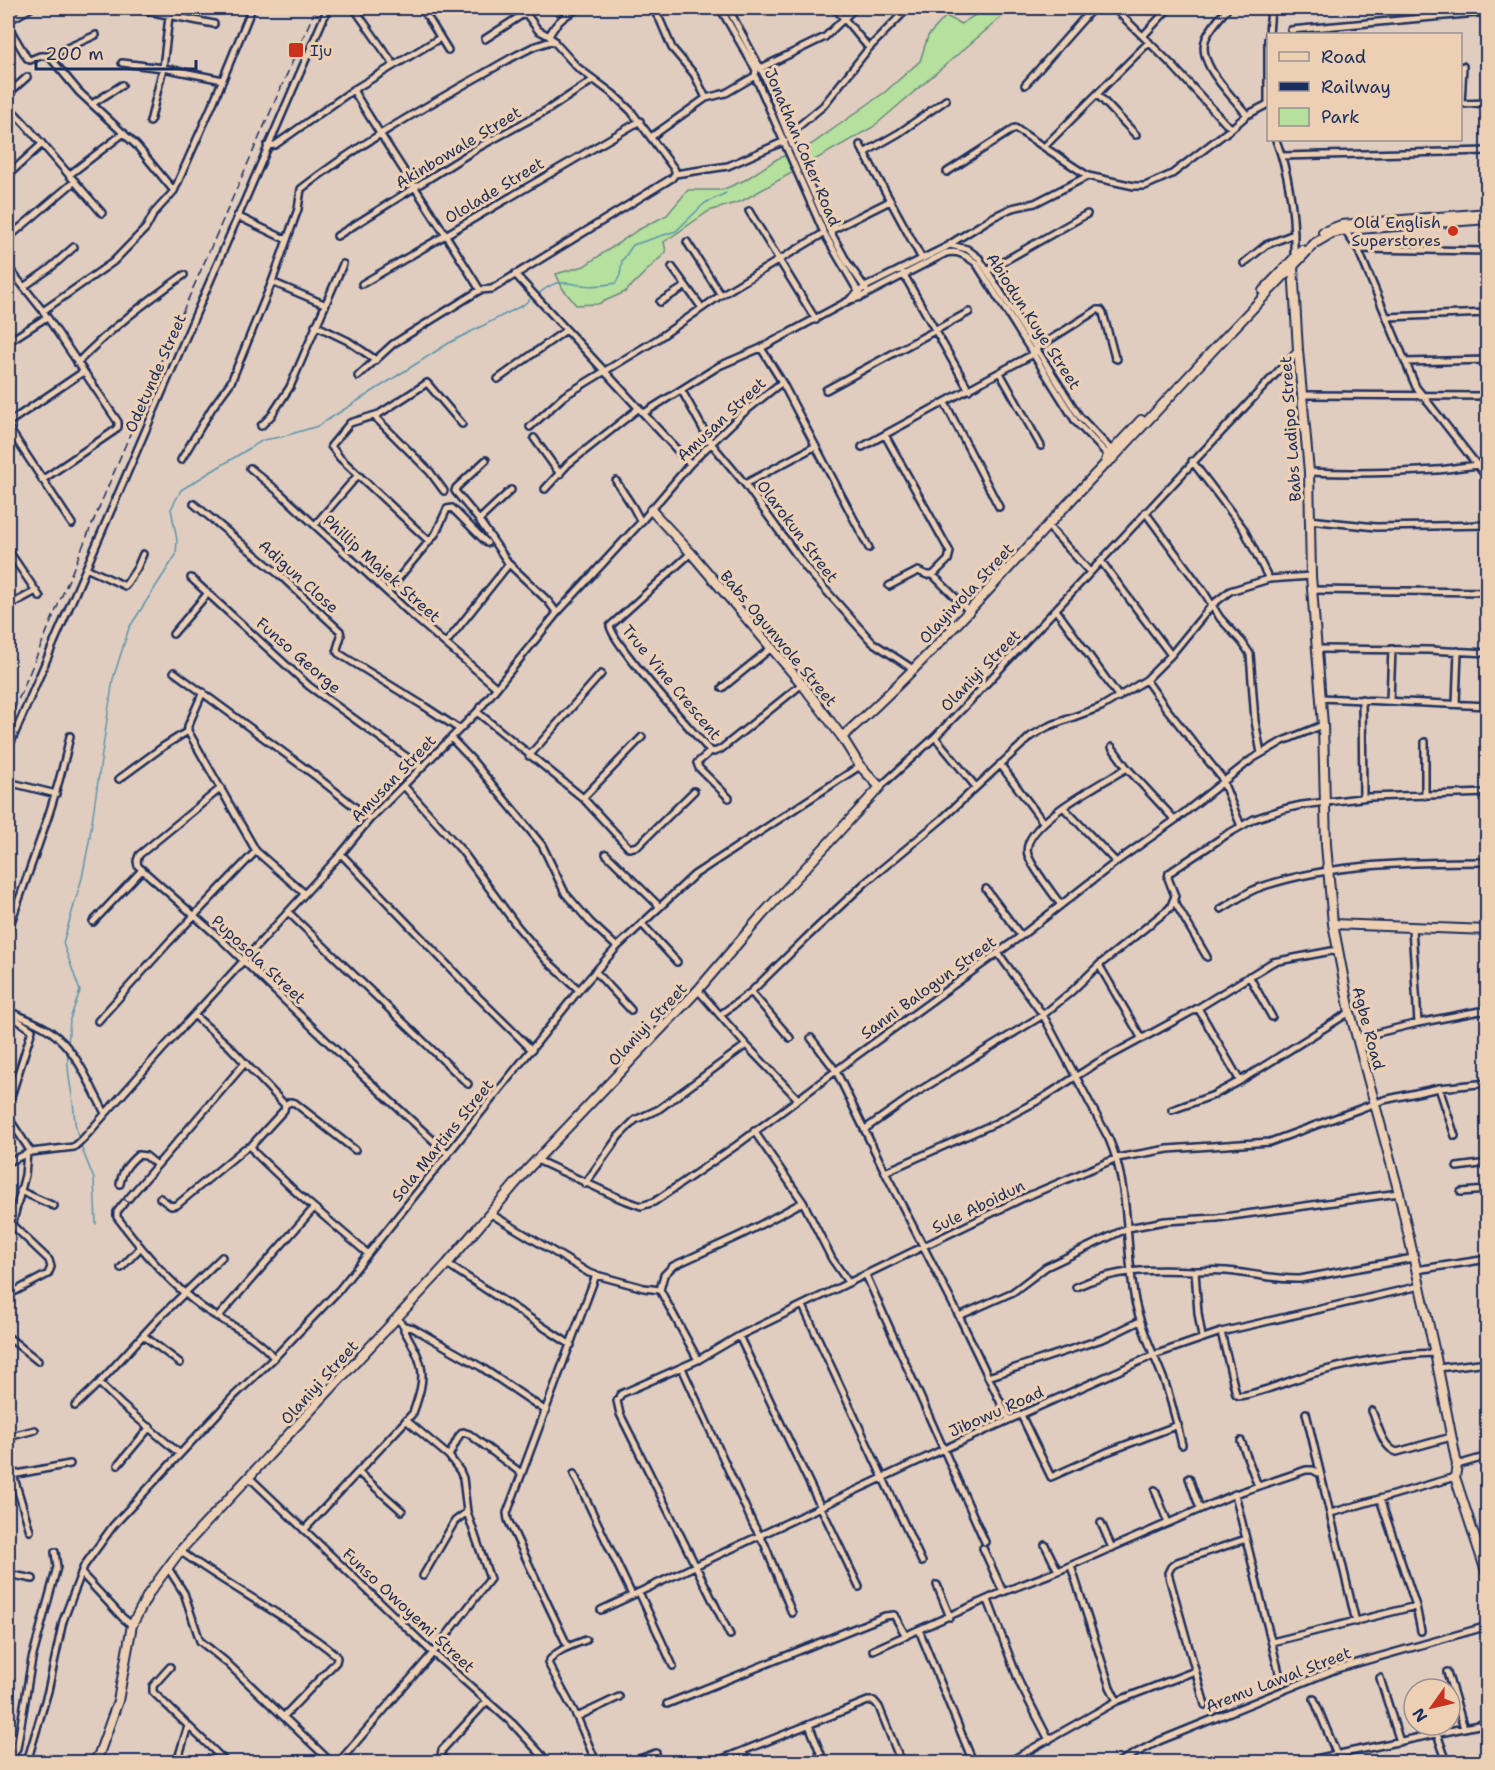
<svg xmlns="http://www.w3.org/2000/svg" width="1495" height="1770" font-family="'Shantell Sans',sans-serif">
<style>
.green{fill:#b5e09e;stroke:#68887e;stroke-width:1.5}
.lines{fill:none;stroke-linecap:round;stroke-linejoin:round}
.stream{stroke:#5c95ad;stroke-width:1.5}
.street-casing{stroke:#1b2f5e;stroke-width:10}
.secondary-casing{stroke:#1b2f5e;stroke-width:12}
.street{stroke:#edd0b4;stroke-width:5}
.secondary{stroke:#edd0b4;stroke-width:8}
.rail{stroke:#1b2f5e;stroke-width:1.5;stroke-dasharray:9 4.5;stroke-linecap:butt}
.poi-dot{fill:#c8321e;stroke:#edd0b4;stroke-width:2}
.labels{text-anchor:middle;stroke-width:6;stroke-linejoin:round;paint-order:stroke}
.poi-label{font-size:16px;fill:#1b2f5e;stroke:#edd0b4;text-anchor:start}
.street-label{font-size:16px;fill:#1b2f5e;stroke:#edd0b4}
</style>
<rect width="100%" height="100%" fill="#e0cdbf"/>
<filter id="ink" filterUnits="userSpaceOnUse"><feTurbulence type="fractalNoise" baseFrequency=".0167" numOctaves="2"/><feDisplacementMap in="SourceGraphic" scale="12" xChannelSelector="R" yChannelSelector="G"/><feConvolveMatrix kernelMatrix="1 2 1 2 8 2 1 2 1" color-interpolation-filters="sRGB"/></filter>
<g filter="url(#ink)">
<path class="green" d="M 986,8 L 1012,8 L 873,127 L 742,201 L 709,211 L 664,242 L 666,252 L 625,292 L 598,304 L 576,305 L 563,289 L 556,274 L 584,266 L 638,230 L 667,215 L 688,190 L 722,190 L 745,180 L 777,159 L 812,144 L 885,92 L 920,61 L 928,36 L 946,16 L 961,24 Z"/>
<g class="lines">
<path class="stream" d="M 537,295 C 557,279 559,282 582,285 C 594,287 605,285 616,283 L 620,275 L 622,261 L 633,245 L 676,231 L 705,203 L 726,193
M 68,1045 L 70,1019 L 80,991 L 63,943 L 82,878 L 89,842 L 113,679 L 129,628 L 176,555 L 177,540 L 171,509 L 181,490 L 263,440 L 281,437 L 318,426 L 449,343 L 523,305 L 533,297
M 68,1050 C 66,1074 72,1088 74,1111 C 75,1122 75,1129 79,1139
M 80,1144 L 94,1179 L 96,1224"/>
<defs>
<path id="street" d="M 132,8 L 214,24
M 354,8 L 394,65
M 422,8 L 448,50
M 522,8 L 538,30 L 549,36 L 577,67 L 613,94 L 631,111 L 675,170 L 675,174
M 652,8 L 660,20 L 672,48 L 694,74 L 706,98
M 720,8 L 756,70 L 755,76 L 824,233 L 859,293
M 728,8 L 765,77 L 788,135 L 830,231 L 847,262 L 866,289
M 835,8 L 869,48
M 1114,8 L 1173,66 L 1226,124 L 1232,128 L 1247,115 L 1268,104
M 1228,8 C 1220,17 1211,27 1206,38 C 1195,63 1233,96 1247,115
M 8,21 L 31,8
M 8,26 L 27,58 L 30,60 L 40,56 L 49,56 L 79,92 L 137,146 L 174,191
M 1291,30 L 1488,12
M 1269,34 L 1271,8
M 549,36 C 557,21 565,15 580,8
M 1143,36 L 1169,8
M 485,39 L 525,13
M 1268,39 L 1268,103
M 49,56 L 96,35
M 122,63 L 163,68 L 223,80
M 761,68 L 825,37 L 855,8
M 1025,85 L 1093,8
M 353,90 C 394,158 439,222 480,290 L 492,289 L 672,178 L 675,174
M 8,94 L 27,77
M 1097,94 L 1136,135
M 92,104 L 122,85
M 1460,104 L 1488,103
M 1461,104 L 1463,66
M 8,106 L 25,124 L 102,213
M 150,122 L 163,68 L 170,8
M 788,135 L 823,106 L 869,48 L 908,8
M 651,137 L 706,98 L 726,93 L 755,76
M 1276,140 C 1290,177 1295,218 1294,257
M 860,145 L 922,259
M 267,146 L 275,145 L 353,90 L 440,38
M 1044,147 L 1149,42
M 864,153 L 899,133 L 946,100
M 1282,156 L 1488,151
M 947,172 L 1015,128 L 1088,176 L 1134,186 L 1145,186 L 1172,174 L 1232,128
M 675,174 L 728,166 L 785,141
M 8,175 L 42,144
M 69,175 L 124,133
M 749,211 L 816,320
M 237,216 L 287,240
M 1343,228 L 1358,249 L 1416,387 L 1488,479
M 830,231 L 890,201
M 337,236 L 481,146 L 549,109 L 593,80
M 8,238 L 75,181
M 687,242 L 721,295
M 950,244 L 993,217 L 1012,208 L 1035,203 L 1088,176
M 1358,249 L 1488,251
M 1244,263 L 1266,245 L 1294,234
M 8,267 L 43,311 L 118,422 L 118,427 L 114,431 L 42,480
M 672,267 L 702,308
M 987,271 L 1087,214
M 903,273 L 969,390
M 515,274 L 690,464
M 272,282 L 324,304
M 362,284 L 640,121
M 25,286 L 49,269 L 74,247
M 850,299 L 865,287 L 950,245 L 967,249 L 979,258 L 1079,416 L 1113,452
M 660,302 L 686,286
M 43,311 L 113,262 L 146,228 L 154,213 L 174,191 L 214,101 L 252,8
M 1387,317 L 1488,313
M 315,325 L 348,341 L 376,360
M 8,342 L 47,317
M 761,348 L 782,382 L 869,548
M 1035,349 L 1097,310 L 1101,310 L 1103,313 L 1115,358 L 1117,359
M 1405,362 L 1488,360
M 77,363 C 110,329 146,302 184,275
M 1000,373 L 1041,446
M 358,376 L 393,344 L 480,290
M 498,379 L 566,330
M 826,390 L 969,312
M 682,391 L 711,443 L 745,484 L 806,568 L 872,642 L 913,669
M 1302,395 L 1488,396
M 945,403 L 999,507
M 644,413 L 719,366 L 761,348 L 850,300 L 861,297 L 946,253 C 959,250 966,256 976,263 L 1076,422 L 1110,457
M 374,416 L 430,472 L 444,491
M 8,423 L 83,372
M 261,426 L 271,416 L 290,387 L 343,264
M 8,427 L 72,524
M 530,427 L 564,396 L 656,340 L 721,295 L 824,233
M 885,435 L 950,552 L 948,560 L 933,575 L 968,610
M 534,438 L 560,474
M 862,447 L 1035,353
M 181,460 L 212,408 L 231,382 L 272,282 L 298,209 L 301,189 C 366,138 440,99 511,58 L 533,47 L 554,40
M 486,460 L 456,488 L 455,491 L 479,520 L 509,564 L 548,601 L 557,613
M 1192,461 L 1243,528 L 1269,579
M 250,468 L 280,493 L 412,615 L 496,687
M 1309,472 C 1351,474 1394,473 1436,470 C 1454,469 1470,464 1488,465
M 616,481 L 633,507 L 641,522
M 745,484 L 814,447
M 545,489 L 568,464 L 639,408
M 194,504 L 282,577 L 340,631 L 341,636 L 337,649 L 338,653 L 424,706 L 459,729
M 1145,512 L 1204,592 L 1220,618 L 1242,642 L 1250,654 L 1255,721 L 1261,753
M 479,520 L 511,490
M 1309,520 L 1376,527 L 1488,525
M 315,525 L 358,475
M 1047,525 L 1090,572
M 429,541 L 340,458 L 331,446 L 350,423 L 379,414 L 427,383 L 462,424
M 8,550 L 40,597
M 691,553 L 610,626 C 614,646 691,729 709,750 L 714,752 L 721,749 L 802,684
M 1101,561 L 1171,655
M 86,568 L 125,586 L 137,568 L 143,554
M 191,578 L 309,686 L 422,768
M 889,586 L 918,571 L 927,575 L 933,575
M 1312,590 L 1488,592
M 387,592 L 436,533 L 447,509 L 452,508 L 487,543
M 8,606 L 36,591
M 1056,610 L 1119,697
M 173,634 L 208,593
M 446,643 L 509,564
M 1317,649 L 1428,650 L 1488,653
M 174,672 L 317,777 L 370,819
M 1146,680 L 1166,708 L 1221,777 L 1241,826
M 722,688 L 770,649
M 1321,698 L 1488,706
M 1362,699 L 1363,798
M 1390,700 L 1392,649
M 1456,704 L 1458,651
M 477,712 L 583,798 L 629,848 L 638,846 L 694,791
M 188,731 L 256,851 L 304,893
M 935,737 L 976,787
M 451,738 L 472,760 L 542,845 L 565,893 L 590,922 L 617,947
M 1425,742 L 1425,796
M 1112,747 L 1127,768 L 1175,820
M 8,749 L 328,8
M 711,751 L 697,763 L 699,768 L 729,798
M 529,756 L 601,674
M 1000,764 L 1043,822
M 119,779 L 164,746 L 188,731 L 188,726 L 203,692
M 8,782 L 56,794
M 404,786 L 462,851 L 517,926 L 546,960 L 579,990
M 880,787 L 935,737 L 971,700 L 1298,350
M 221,788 L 139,855 L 137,861 L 138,866 L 223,941 L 361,1074 L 447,1153
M 583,798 L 642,737
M 1063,807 L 1116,862
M 341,854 L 478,997 L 532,1050
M 606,854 L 660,907
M 986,889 L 1021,936
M 1174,901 L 1207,957
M 1061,905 C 1052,892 1033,869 1028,855 C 1018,825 1106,781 1127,768
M 1221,909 C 1234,902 1247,891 1261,887 C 1331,863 1414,862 1488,862
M 288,912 L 468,1084
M 93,922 L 141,871
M 642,924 L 677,962
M 1412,928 L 1418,1023
M 8,931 C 30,866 56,804 70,736
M 998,953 L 1043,1015 L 1109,1139 C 1131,1190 1125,1248 1135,1301 C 1141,1330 1155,1356 1165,1383 C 1172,1403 1177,1424 1182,1445
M 1099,965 L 1142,1039
M 595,971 L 631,1010
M 1249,976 L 1272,1017
M 698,990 L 746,1045 L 798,1099
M 751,992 L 790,1038
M 1198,1008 L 1240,1081
M 8,1011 C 22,1017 37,1022 50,1031 C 78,1051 89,1084 105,1113
M 8,1014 L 32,1030 L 8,1106
M 194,1015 L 229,1046 L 285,1105 L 290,1102 L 295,1103 L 355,1150
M 720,1015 L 751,992 L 806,938 L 865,883 L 942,819 L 1031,736 L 1049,726 L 1101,707 L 1146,680 L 1171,655 L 1212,605 L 1230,591 L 1269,579 L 1311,576
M 98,1021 L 168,943 L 256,851
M 811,1038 L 836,1071 L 885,1172 L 959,1316 L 1009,1420
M 1357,1038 L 1418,1023 L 1480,1011 L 1488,1013
M 1439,1088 L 1455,1136
M 1172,1110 L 1214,1095 L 1240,1081 L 1350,1012
M 8,1117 L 31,1152
M 865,1129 L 919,1091 L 1043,1015 L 1072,991 L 1099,965 L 1170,908 L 1175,896 L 1168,878 L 1169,873 L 1226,835 L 1254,819 L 1284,809 L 1302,805 L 1369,797 L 1488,793
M 754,1131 L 803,1202 L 832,1259 L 848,1282
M 251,1146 L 255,1153 L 298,1194 L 367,1253
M 537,1160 L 619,1198 L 641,1206 L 654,1202 L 737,1145 L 853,1058 L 1021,936 L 1116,862 L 1175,820 L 1252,759 L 1283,741 L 1323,725
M 8,1162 L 31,1152 L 74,1147 L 83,1139 L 161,1051 L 341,854 L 370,819 L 477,712 L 557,613 L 641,522 L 690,464 L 742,414 L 782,382
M 1457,1167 L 1488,1163
M 885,1172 L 998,1122 L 1041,1099 L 1097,1063 L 1198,1008 L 1273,962 L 1337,950
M 120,1184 C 122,1171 128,1164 138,1155 L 146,1156 L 157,1165
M 585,1184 L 619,1136 L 635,1120 L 659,1109 L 746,1045
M 20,1191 L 54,1206
M 1461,1192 L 1488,1190
M 160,1198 L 171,1206 L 177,1205 L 244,1149 L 251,1146 L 284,1110 L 285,1105
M 128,1199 L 245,1063
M 124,1203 L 117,1212 L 117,1217 C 142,1250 170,1284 203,1308 C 228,1325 255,1334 274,1358
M 491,1214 L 589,1273 L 644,1288 L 660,1290
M 8,1221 L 49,1260 L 51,1267 L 48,1274 L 8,1295
M 12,1225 L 25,1175 L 27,1153
M 447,1264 L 571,1345
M 121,1268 L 141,1247
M 1416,1270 L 1488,1259
M 1195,1271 L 1198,1313 L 1202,1337
M 866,1275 L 985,1542
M 1076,1287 C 1114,1269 1152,1269 1194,1271 C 1204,1271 1215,1270 1226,1271 C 1251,1273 1275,1280 1300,1279 L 1413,1258
M 803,1306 L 922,1562
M 959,1316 L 1013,1292 L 1046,1267 L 1128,1228 L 1165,1221 L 1217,1218 L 1399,1193
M 218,1317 L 314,1208
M 396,1318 L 404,1326 L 413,1328 L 481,1367 L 546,1411
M 1221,1332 L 1236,1394 L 1239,1396 C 1263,1393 1287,1381 1311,1374 C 1352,1363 1392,1354 1435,1353
M 144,1336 L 180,1363
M 739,1336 L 859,1587
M 8,1337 L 38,1361
M 698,1360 L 660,1290 L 664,1275 L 673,1266 L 743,1234 L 803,1202
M 682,1368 L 753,1524 L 765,1545 L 792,1613
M 1438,1368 L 1488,1362
M 988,1377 L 1105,1338 L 1140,1321
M 99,1383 L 123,1406 L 180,1454
M 75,1406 L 99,1383 L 159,1318 L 222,1257
M 1372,1411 C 1378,1424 1382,1448 1397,1452 L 1451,1437
M 1306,1413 L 1356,1622
M 1021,1415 L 1051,1477 L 1107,1452 L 1178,1425
M 8,1437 L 35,1430
M 1241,1441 L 1258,1486
M 449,1456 L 459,1436 L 463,1432 L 469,1434 L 521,1473
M 8,1458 L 30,1531
M 118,1465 L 150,1427
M 1457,1465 L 1488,1456
M 359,1473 L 402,1511
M 574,1474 L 632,1595
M 12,1475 L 70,1464
M 250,1478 L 433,1653 L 513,1724 L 548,1762
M 1189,1478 L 1200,1509
M 1155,1490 L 1168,1523
M 1235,1494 L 1281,1681
M 1380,1499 L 1416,1606 L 1421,1631
M 1331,1513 L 1455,1477
M 1101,1523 L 1112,1548
M 304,1530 L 413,1413 C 427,1374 425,1366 404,1330 L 404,1326
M 1045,1545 L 1058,1571
M 983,1548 L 1003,1592
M 180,1551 C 231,1588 288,1616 336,1655 L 337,1658 L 336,1662 L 284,1716
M 1071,1566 L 1110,1687 L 1117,1701
M 168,1568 L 184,1593 L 200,1641 L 226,1662 L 331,1762
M 81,1573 L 123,1618 L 132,1625
M 8,1574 L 33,1579
M 423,1576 L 455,1521 L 467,1512
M 937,1585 L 950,1617
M 639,1592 L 673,1666
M 988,1600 L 1020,1684 L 1049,1740
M 601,1610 L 944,1449 L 1154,1355 L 1221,1332 L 1420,1286
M 919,1630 L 973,1762
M 730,1635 L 620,1414 L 617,1401 L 621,1394 L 698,1360 L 739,1336 L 1021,1199 L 1117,1158 L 1168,1149 L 1270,1142 L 1384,1100 L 1439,1088 L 1488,1083
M 586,1640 C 573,1645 555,1650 548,1663 L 577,1717 L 596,1762
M 1272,1642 L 1416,1606
M 568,1647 L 508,1520 L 507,1513 L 596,1275
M 873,1650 L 1003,1592 L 1058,1571 L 1235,1494 L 1306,1470 L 1313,1470 L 1320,1474
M 170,1667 L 153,1686 L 153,1692 L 226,1762
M 1447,1672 L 1464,1728
M 1380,1678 L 1400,1742
M 1314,1699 L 1337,1755
M 667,1704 L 885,1616 L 894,1615 L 906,1636
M 1205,1705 L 1168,1573 L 1171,1567 L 1177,1562 L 1246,1539
M 577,1717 L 619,1697
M 809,1725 L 824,1762
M 1437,1734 L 1447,1762
M 743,1752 L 747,1762
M 1012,1760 L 1117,1701 L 1195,1671
M 10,1762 L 17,1748 L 32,1659 L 57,1567 L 55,1552
M 27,1762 L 48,1691 L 63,1621 L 84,1566 L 113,1526 L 234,1396 L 274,1358 L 339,1290 L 579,990 L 617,947 L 694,875 L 860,766
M 177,1762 L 188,1726
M 339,1762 L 433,1653 L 490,1579 L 467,1512 L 463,1478 L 460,1471 L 449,1456 L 406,1420
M 445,1762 L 441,1756 L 442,1750 L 487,1701
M 631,1762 L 656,1753
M 715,1762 L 868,1701 L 874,1701 L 879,1707 L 901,1762
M 1119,1762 L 1159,1741 L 1336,1669 L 1488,1626
M 1301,1762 L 1488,1723"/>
<path id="secondary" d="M 1323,232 L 1341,225 L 1488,213
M 1293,266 L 1298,350 L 1309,472 L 1311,576 L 1323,725 L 1326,845 L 1333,924 L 1350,1012 L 1399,1193 L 1435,1353 L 1457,1465 L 1455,1477 L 1488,1578
M 1263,291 L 1302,250
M 1105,464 L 1108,455 L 1141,420
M 842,737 C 937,653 1018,555 1105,464 L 1112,459 L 1215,348 L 1315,243 L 1332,233 L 1345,230 L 1488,219
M 1333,924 L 1488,930
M 94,1762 L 99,1754 L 118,1701 L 132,1625 L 149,1593 L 180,1551 L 447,1264 L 527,1170 L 698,990 L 763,914 L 880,787 L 860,766 L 842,737 L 802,684 L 691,553 L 651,510"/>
</defs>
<use href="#street" class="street-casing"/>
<use href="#secondary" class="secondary-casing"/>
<use href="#street" class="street"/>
<use href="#secondary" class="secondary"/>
<path class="rail" d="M 8,724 L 154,377 L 316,8"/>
</g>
</g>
<g class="poi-dot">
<rect x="288" y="42" width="16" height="16" rx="3"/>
<circle cx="1453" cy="231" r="6"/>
</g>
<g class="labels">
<g class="poi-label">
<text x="310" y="56">Iju</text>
<text x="1441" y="228" text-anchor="end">Old English<tspan x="1441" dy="18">Superstores</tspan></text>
</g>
<g class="street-label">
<text transform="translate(458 147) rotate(-31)" y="6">Akinbowale Street</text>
<text transform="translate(803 147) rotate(67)" y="6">Jonathan Coker Road</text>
<text transform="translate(494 190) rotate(-31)" y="6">Ololade Street</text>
<text transform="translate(1034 321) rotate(57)" y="6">Abiodun Kuye Street</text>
<text transform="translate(155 373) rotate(-66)" y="6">Odetunde Street</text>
<text transform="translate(721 419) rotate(-43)" y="6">Amusan Street</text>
<text transform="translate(1290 429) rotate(-94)" y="6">Babs Ladipo Street</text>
<text transform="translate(798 531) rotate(53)" y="6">Olarokun Street</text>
<text transform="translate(382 568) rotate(42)" y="6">Phillip Majek Street</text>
<text transform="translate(299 576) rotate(42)" y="6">Adigun Close</text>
<text transform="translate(966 593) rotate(-47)" y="6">Olayiwola Street</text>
<text transform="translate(779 638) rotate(50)" y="6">Babs Ogunwole Street</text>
<text transform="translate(299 655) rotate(41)" y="6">Funso George</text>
<text transform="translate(980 670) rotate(-46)" y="6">Olaniyi Street</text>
<text transform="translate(672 682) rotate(50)" y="6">True Vine Crescent</text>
<text transform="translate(393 778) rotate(-46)" y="6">Amusan Street</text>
<text transform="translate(259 959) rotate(43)" y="6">Puposola Street</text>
<text transform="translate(928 987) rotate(-36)" y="6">Sanni Balogun Street</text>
<text transform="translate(647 1024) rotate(-47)" y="6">Olaniyi Street</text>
<text transform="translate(1369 1028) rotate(75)" y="6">Agbe Road</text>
<text transform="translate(442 1140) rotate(-51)" y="6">Sola Martins Street</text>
<text transform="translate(978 1206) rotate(-26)" y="6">Sule Aboidun</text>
<text transform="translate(319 1382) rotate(-48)" y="6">Olaniyi Street</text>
<text transform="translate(996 1411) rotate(-24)" y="6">Jibowu Road</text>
<text transform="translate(409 1610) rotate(43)" y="6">Funso Owoyemi Street</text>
<text transform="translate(1278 1679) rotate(-21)" y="6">Aremu Lawal Street</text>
</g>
</g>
<rect width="1495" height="1770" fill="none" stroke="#edd0b4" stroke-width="30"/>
<rect x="15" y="15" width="1465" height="1740" fill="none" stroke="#1b2f5e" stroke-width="2" filter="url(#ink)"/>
<rect x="1267" y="33" width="195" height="108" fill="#edd0b4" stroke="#999092" stroke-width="1.5"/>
<rect x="1279" y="52" width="30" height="9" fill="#edd0b4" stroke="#999092" stroke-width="1.5"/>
<text x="1321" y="63" font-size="18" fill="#1b2f5e">Road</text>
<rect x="1279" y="82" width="30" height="9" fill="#1b2f5e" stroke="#999092" stroke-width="1.5"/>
<text x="1321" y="93" font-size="18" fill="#1b2f5e">Railway</text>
<rect x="1279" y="108" width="30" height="18" fill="#b5e09e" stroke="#999092" stroke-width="1.5"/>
<text x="1321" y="123" font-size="18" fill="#1b2f5e">Park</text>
<g transform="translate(1432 1707) rotate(236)"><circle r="28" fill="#edd0b4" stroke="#999092" stroke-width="1.5"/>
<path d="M0-4.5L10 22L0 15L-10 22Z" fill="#c8321e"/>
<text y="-9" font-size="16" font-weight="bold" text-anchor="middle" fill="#1b2f5e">N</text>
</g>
<path d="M36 60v9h160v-9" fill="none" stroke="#1b2f5e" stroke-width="3"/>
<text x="45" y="60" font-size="18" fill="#1b2f5e" stroke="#edd0b4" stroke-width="4.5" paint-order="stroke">200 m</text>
</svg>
